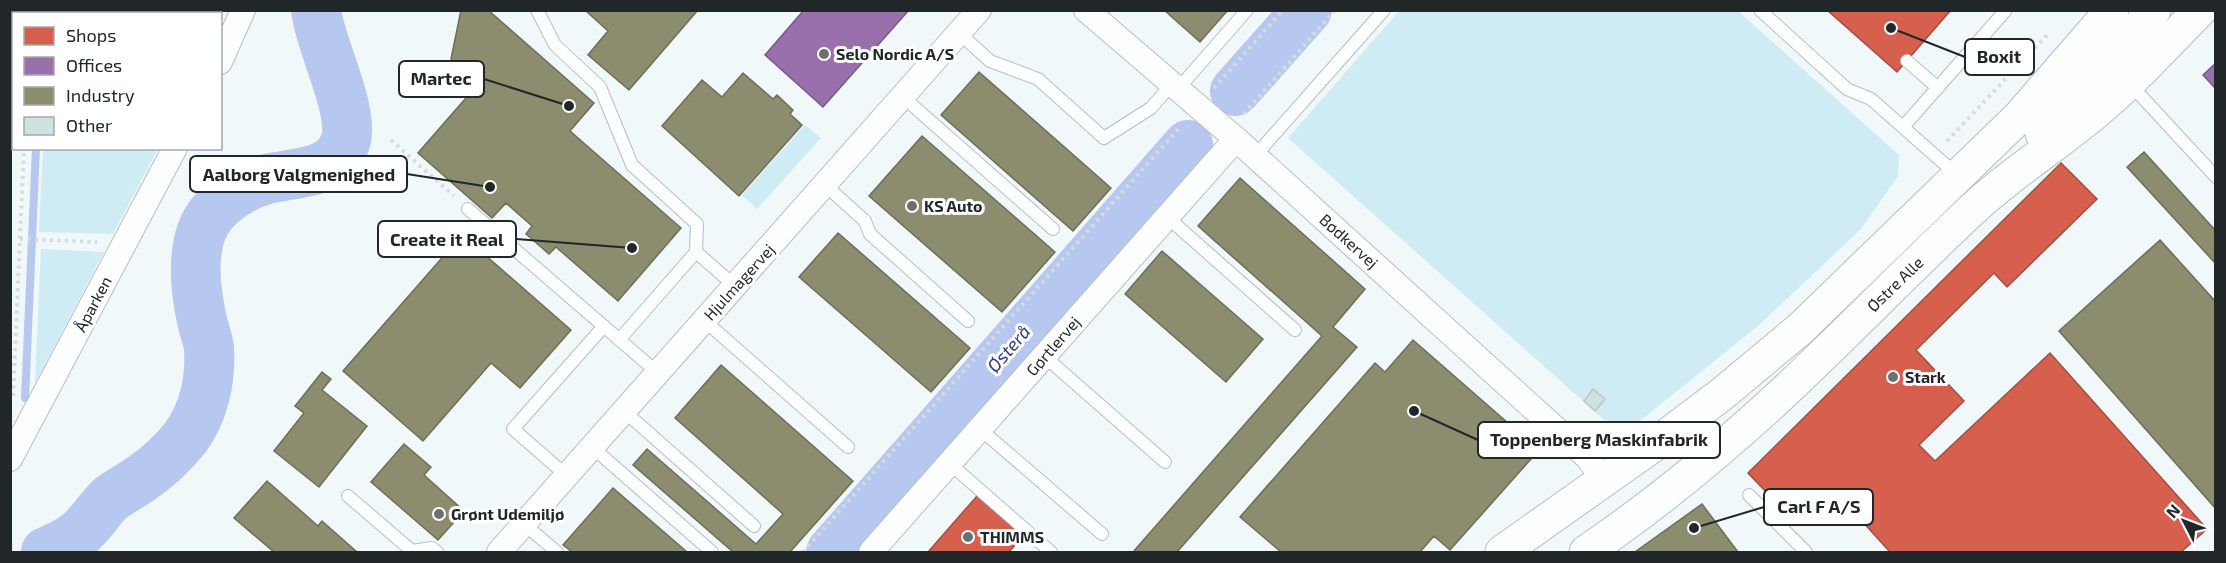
<svg xmlns="http://www.w3.org/2000/svg" width="2226" height="563" font-family="'Exo 2',sans-serif">
<style>
.green{fill:#cfebf4}
.shops{fill:#d6604d;stroke:#a04f42;stroke-width:1.5}
.offices{fill:#9970ab;stroke:#755a84;stroke-width:1.5}
.industry{fill:#8c8c6e;stroke:#6c6e59;stroke-width:1.5}
.lines{fill:none;stroke-linecap:round;stroke-linejoin:round}
.stream{stroke:#b7c8f0;stroke-width:8}
.river{stroke:#b7c8f0;stroke-width:50}
.building{fill:#cee2e2;stroke:#bcc3c3;stroke-width:1.5}
.lane-casing{stroke:#b8bec0;stroke-width:14}
.street-casing{stroke:#b8bec0;stroke-width:26}
.secondary-casing{stroke:#b8bec0;stroke-width:35}
.path{stroke:#d8dadb;stroke-width:4;stroke-dasharray:3 4.5;stroke-linecap:butt}
.lane{stroke:#fdfefe;stroke-width:12}
.street{stroke:#fdfefe;stroke-width:24}
.secondary{stroke:#fdfefe;stroke-width:33}
.poi-dot{fill:#6a7072;stroke:#fff;stroke-width:2}
.labels{text-anchor:middle;stroke-width:6;stroke-linejoin:round;paint-order:stroke}
.poi-label{font-size:16px;font-weight:bold;fill:#212729;stroke:#fff;text-anchor:start}
.street-label{font-size:16px;fill:#212729;stroke:#fff}
.water-label{font-size:18px;font-style:italic;fill:#293a7c;stroke:#fff}
.leader{fill:none;stroke:#212729;stroke-width:2}
.callout-dot{fill:#212729;stroke:#fff;stroke-width:2}
.callout{fill:#fff;stroke:#212729;stroke-width:2}
.callout-label{font-size:18px;text-anchor:middle;font-weight:bold;fill:#212729}
</style>
<rect width="100%" height="100%" fill="#f1f8fa"/>
<path class="green" d="M 52,10 L 224,10 L 224,11 L 221,17 L 220,14 L 52,13 Z
M 1617,10 L 1619,12 L 1621,10 L 1738,11 L 1899,155 L 1898,176 L 1861,229 L 1758,326 L 1636,424 L 1611,426 L 1288,138 L 1399,11 Z
M 805,125 L 821,138 L 757,209 L 742,195 Z
M 43,149 L 43,148 L 158,149 L 113,234 L 39,232 Z
M 41,249 L 104,252 L 35,383 Z"/>
<path class="shops" d="M 1827,10 L 1951,10 L 1897,72 Z
M 2061,163 L 2097,199 L 2007,287 L 1994,273 L 1916,350 L 1964,401 L 1919,445 L 1935,461 L 2050,353 L 2207,529 L 2181,552 L 1890,552 L 1833,489 L 1797,524 L 1748,473 Z
M 977,496 L 1023,536 L 1009,552 L 928,552 Z"/>
<path class="offices" d="M 804,10 L 909,10 L 823,107 L 765,55 Z
M 2216,63 L 2216,89 L 2203,75 Z"/>
<path class="industry" d="M 461,10 L 488,10 L 594,103 L 570,131 L 681,228 L 618,301 L 556,247 L 549,254 L 526,234 L 532,226 L 506,203 L 492,218 L 418,153 L 479,83 L 451,59 Z
M 585,10 L 698,10 L 629,90 L 588,55 L 608,31 Z
M 1164,10 L 1228,10 L 1200,42 Z
M 979,72 L 1111,188 L 1073,231 L 941,115 Z
M 743,73 L 773,99 L 777,95 L 793,110 L 790,114 L 802,125 L 739,196 L 662,126 L 702,80 L 722,97 Z
M 922,136 L 1055,252 L 1002,312 L 869,196 Z
M 2144,152 L 2216,231 L 2216,264 L 2127,167 Z
M 1240,178 L 1365,289 L 1333,327 L 1357,347 L 1177,552 L 1133,552 L 1322,336 L 1198,226 Z
M 838,233 L 970,348 L 931,392 L 799,277 Z
M 462,235 L 571,330 L 520,388 L 491,363 L 423,441 L 343,371 Z
M 2160,240 L 2216,302 L 2216,509 L 2059,331 Z
M 1162,251 L 1263,339 L 1226,382 L 1125,294 Z
M 1413,340 L 1539,450 L 1450,550 L 1434,536 L 1420,552 L 1281,552 L 1240,517 L 1375,363 L 1385,372 Z
M 721,365 L 853,481 L 790,552 L 733,552 L 633,465 L 647,449 L 756,544 L 783,514 L 675,418 Z
M 322,372 L 331,379 L 322,390 L 367,426 L 319,487 L 274,451 L 304,413 L 295,406 Z
M 404,444 L 431,467 L 424,475 L 464,511 L 438,540 L 371,482 Z
M 267,481 L 318,526 L 322,521 L 357,552 L 274,552 L 234,518 Z
M 613,488 L 687,552 L 572,552 L 563,545 Z
M 1702,504 L 1738,552 L 1635,552 Z"/>
<g class="lines">
<path class="stream" d="M 42,14 L 42,10
M 25,398 L 36,148"/>
<path class="river" d="M 1235,91 L 1307,10
M 46,552 C 59,546 74,540 84,529 C 94,519 101,507 111,498 C 121,491 132,485 142,478 C 158,467 173,453 185,438 C 204,413 211,379 209,348 C 208,339 204,330 202,321 C 195,288 189,239 213,212 C 227,196 248,184 267,179 C 295,172 334,175 345,143 C 356,112 320,46 316,10
M 831,552 L 1188,145"/>
</g>
<path class="building" d="M 1593,389 L 1605,399 L 1595,411 L 1584,401 Z"/>
<g class="lines">
<defs>
<path id="lane" d="M 537,10 L 555,45 L 600,87 L 632,165 L 697,224 L 696,252 L 735,286
M 1760,10 L 1847,89 L 1871,99 L 1956,174
M 959,33 L 990,61 L 1038,79 L 1104,138 L 1151,108 L 1172,84
M 1907,61 L 1938,88
M 2130,84 L 2216,177
M 1178,89 L 1247,10
M 903,97 L 1053,229
M 1903,127 L 2006,10
M 1255,156 L 1384,10
M 825,185 L 865,221 L 870,234 L 968,321
M 468,209 L 658,373
M 1167,217 L 1295,330
M 705,321 L 848,447
M 619,340 L 696,252
M 1044,356 L 1165,462
M 624,411 L 754,526
M 980,429 L 1102,534
M 592,447 L 712,552
M 949,463 L 1051,552
M 567,476 L 513,429 L 604,326
M 1749,495 L 1806,552
M 348,496 L 412,551 L 432,548 L 437,552
M 524,524 L 557,552"/>
<path id="street" d="M 1086,10 L 1236,139 L 1587,457 L 1604,480
M 220,62 L 243,10
M 10,459 L 175,148
M 499,552 L 979,10
M 871,552 L 1236,139"/>
<path id="secondary" d="M 2042,134 L 2154,10
M 1502,552 L 1665,437 L 1722,394 L 1800,329 L 2019,117 L 2112,10
M 1586,552 C 1651,508 1712,458 1770,405 C 1840,341 1905,272 1975,207 C 2013,172 2057,145 2096,112 C 2133,81 2166,45 2200,10"/>
</defs>
<use href="#lane" class="lane-casing"/>
<use href="#street" class="street-casing"/>
<use href="#secondary" class="secondary-casing"/>
<path class="path" d="M 30,14 L 31,10
M 1214,88 L 1283,10
M 1244,114 L 1335,10
M 391,140 L 454,196
M 1947,141 L 2049,33
M 20,239 L 97,242
M 13,396 L 24,148
M 803,552 L 1181,126"/>
<use href="#lane" class="lane"/>
<use href="#street" class="street"/>
<use href="#secondary" class="secondary"/>
</g>
<g class="poi-dot">
<circle cx="824" cy="54" r="6"/>
<circle cx="912" cy="206" r="6"/>
<circle cx="1893" cy="377" r="6"/>
<circle cx="439" cy="514" r="6"/>
<circle cx="968" cy="537" r="6"/>
</g>
<g class="labels">
<g class="poi-label">
<text x="836" y="60">Selo Nordic A/S</text>
<text x="924" y="212">KS Auto</text>
<text x="1905" y="383">Stark</text>
<text x="451" y="520">Grønt Udemiljø</text>
<text x="980" y="543">THIMMS</text>
</g>
<g class="street-label">
<text transform="translate(1349 241) rotate(42)" y="6">Bødkervej</text>
<text transform="translate(739 282) rotate(-48)" y="6">Hjulmagervej</text>
<text transform="translate(1895 284) rotate(-44)" y="6">Østre Alle</text>
<text transform="translate(93 304) rotate(-62)" y="6">Åparken</text>
<text transform="translate(1053 346) rotate(-49)" y="6">Gørtlervej</text>
</g>
<g class="water-label">
<text transform="translate(1009 349) rotate(-49)" y="6">Østerå</text>
</g>
</g>
<path class="leader" d="M1891 28L1965 57M569 106L484 79M490 187L407 174M632 248L516 239M1414 411L1478 440M1694 528L1764 507"/>
<g class="callout-dot">
<circle cx="1891" cy="28" r="6"/>
<circle cx="569" cy="106" r="6"/>
<circle cx="490" cy="187" r="6"/>
<circle cx="632" cy="248" r="6"/>
<circle cx="1414" cy="411" r="6"/>
<circle cx="1694" cy="528" r="6"/>
</g>
<g class="callout">
<rect x="1965" y="39" width="69" height="36" rx="6"/>
<rect x="399" y="61" width="85" height="36" rx="6"/>
<rect x="190" y="156" width="217" height="36" rx="6"/>
<rect x="378" y="221" width="138" height="36" rx="6"/>
<rect x="1478" y="422" width="242" height="36" rx="6"/>
<rect x="1764" y="489" width="109" height="36" rx="6"/>
</g>
<g class="callout-label">
<text x="1999" y="63">Boxit</text>
<text x="441" y="85">Martec</text>
<text x="299" y="181">Aalborg Valgmenighed</text>
<text x="447" y="246">Create it Real</text>
<text x="1599" y="446">Toppenberg Maskinfabrik</text>
<text x="1819" y="513">Carl F A/S</text>
</g>
<rect width="2226" height="563" fill="none" stroke="#212729" stroke-width="24"/>
<rect x="12" y="12" width="210" height="138" fill="#ffffff" stroke="#a6a9a9" stroke-width="1.5"/>
<rect x="24" y="27" width="30" height="18" fill="#d6604d" stroke="#a6a9a9" stroke-width="1.5"/>
<text x="66" y="42" font-size="18" fill="#212729">Shops</text>
<rect x="24" y="57" width="30" height="18" fill="#9970ab" stroke="#a6a9a9" stroke-width="1.5"/>
<text x="66" y="72" font-size="18" fill="#212729">Offices</text>
<rect x="24" y="87" width="30" height="18" fill="#8c8c6e" stroke="#a6a9a9" stroke-width="1.5"/>
<text x="66" y="102" font-size="18" fill="#212729">Industry</text>
<rect x="24" y="117" width="30" height="18" fill="#cee2e2" stroke="#a6a9a9" stroke-width="1.5"/>
<text x="66" y="132" font-size="18" fill="#212729">Other</text>
<g transform="translate(2184 521) rotate(312)" stroke="#ffffff" stroke-width="4.5" paint-order="stroke">
<path d="M0-4.5L10 22L0 15L-10 22Z" fill="#212729"/>
<text y="-9" font-size="16" font-weight="bold" text-anchor="middle" fill="#212729">N</text>
</g>
</svg>
